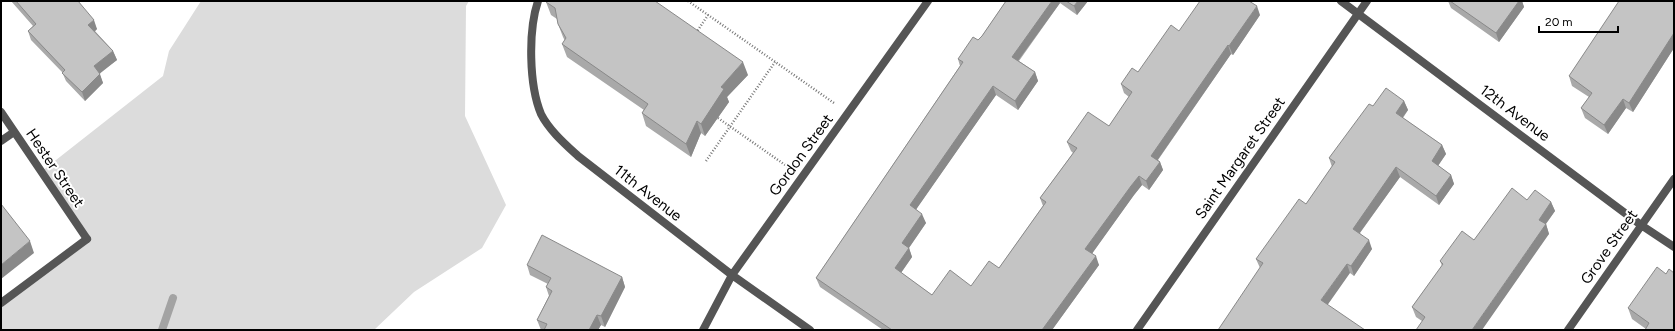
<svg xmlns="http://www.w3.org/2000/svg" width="1675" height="331" font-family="Figtree,sans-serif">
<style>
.green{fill:#dcdcdc}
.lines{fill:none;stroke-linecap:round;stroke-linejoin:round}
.stream{stroke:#a3a3a3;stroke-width:8}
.path{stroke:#777;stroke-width:2.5;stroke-dasharray:1 2;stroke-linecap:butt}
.lane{stroke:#555;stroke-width:8}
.street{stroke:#555;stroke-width:8}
.wall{fill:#a9a9a9}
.shaded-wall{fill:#898989}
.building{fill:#c4c4c4;stroke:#898989}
.labels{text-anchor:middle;stroke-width:4;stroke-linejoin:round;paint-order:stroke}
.street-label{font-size:15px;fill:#000;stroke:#fff}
</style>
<rect width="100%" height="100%" fill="#fff"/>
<path class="green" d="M 201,1 L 469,1 L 466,6 L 465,116 L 506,205 L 482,248 L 414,292 L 374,330 L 1,330 L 1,303 L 86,239 L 42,171 L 163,76 L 169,51 Z"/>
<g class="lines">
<path class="stream" d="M 162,330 L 173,298"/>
<path class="path" d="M 688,1 L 834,103
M 696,33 L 708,15
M 718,118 L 788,167
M 706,161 L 775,62"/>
<path class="lane" d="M 1,303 L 87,239"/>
<path class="street" d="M 538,1 C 528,31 529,85 541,114 C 549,130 565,144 578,156 L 732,275 L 810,330
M 1341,1 L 1641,225 L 1674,247
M 1,112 L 87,239
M 1,141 L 14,132
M 703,330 L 732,275 L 928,1
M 1137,330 L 1367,1
M 1568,330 L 1674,179"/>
</g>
<path class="wall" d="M 11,1 L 78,1 L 97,29 L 95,31 L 113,51 L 117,60 L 99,73 L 103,83 L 85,101 L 66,81 L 62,72 L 31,40 L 28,31 L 33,26 Z
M 1006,1 L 1088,1 L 1077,15 L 1060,3 L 1019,61 L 1035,72 L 1038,81 L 1018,110 L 996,95 L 916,209 L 926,223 L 909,248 L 912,257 L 901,273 L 932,295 L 971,286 L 999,268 L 1043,206 L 1040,198 L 1073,153 L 1071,151 L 1067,142 L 1109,126 L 1129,97 L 1124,93 L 1121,84 L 1138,72 L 1179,31 L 1260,15 L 1233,55 L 1231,54 L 1158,160 L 1160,162 L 1163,170 L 1149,190 L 1142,185 L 1134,195 L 1092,253 L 1099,265 L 1052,330 L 883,330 L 820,287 L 816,278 L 960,66 L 958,59 L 978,40 L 982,36 Z
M 1448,1 L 1522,1 L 1524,7 L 1499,42 L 1451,8 Z
M 1674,1 L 1674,48 L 1633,112 L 1626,108 L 1608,134 L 1585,118 L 1581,108 L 1589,97 L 1572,86 L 1569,76 Z
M 546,2 L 748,75 L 727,97 L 729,102 L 705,136 L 701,133 L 691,157 L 646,126 L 642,113 L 644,110 L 567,57 L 562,44 L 565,41 L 563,37 L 558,24 L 557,19 L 551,15 Z
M 1404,101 L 1408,110 L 1403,118 L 1442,145 L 1446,154 L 1438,166 L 1451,175 L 1454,184 L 1439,205 L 1400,177 L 1360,233 L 1372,249 L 1354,276 L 1350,273 L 1260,268 L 1256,259 L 1306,204 L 1332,167 L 1329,158 L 1373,106 Z
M 1527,200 L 1551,202 L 1555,211 L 1546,224 L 1549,234 L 1422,321 L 1416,317 L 1412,307 L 1442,266 L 1440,261 L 1474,240 Z
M 527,265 L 622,277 L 625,287 L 605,327 L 601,325 L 598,330 L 541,330 L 537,320 L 549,296 L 546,287 L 548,284 L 530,275 Z
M 1666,274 L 1674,330 L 1646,329 L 1632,319 L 1628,308 Z"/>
<path class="shaded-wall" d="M 1052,1 L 1059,1 L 1060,3 L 1015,65 L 1012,57 Z
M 1078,1 L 1088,1 L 1077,15 L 1074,6 Z
M 1519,1 L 1522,1 L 1524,7 L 1499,42 L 1496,33 Z
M 1257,6 L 1260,15 L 1233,55 L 1229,46 Z
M 94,20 L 97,29 L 92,34 L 88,25 Z
M 1674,33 L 1674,48 L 1633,112 L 1629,103 Z
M 1228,45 L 1231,54 L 1154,165 L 1151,156 Z
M 113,51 L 117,60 L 98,75 L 94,66 Z
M 743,62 L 748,75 L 727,97 L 729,102 L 705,136 L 701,124 L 721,87 Z
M 1035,72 L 1038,81 L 1018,110 L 1015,101 Z
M 100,74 L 103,83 L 85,101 L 82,92 Z
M 993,86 L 996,95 L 913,214 L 910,205 Z
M 1623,99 L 1626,108 L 1608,134 L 1604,125 Z
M 1404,101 L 1408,110 L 1399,122 L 1396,113 Z
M 697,121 L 701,133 L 691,157 L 686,144 Z
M 1442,145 L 1446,154 L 1435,170 L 1432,161 Z
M 1160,162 L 1163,170 L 1149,190 L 1146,181 Z
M 1396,167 L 1400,177 L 1356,238 L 1353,229 Z
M 1451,175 L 1454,184 L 1439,205 L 1436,196 Z
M 1139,176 L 1142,185 L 1134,195 L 1089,258 L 1085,249 L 1131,186 Z
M 1551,202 L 1555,211 L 1542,229 L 1539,220 Z
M 922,214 L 926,223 L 906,252 L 902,243 Z
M 1546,224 L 1549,234 L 1482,330 L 1472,330 Z
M 1369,240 L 1372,249 L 1354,276 L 1351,266 Z
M 30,241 L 34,253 L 1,279 L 1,265 Z
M 909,248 L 912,257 L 898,277 L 895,268 Z
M 1096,256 L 1099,265 L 1052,330 L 1042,330 Z
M 1347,264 L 1350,273 L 1324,310 L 1321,300 Z
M 622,277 L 625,287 L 605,327 L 601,316 Z
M 597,315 L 601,325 L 598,330 L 589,330 Z"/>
<path class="building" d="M 16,1 L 78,1 L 94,20 L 88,25 L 113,51 L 94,66 L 100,74 L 82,92 L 62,73 L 65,70 L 28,31 L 36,24 Z
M 547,1 L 655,1 L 743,62 L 721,87 L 724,89 L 701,124 L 697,121 L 686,144 L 642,113 L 648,104 L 562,44 L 566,38 L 558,24 L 555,8 L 546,2 Z
M 1006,1 L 1052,1 L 1012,57 L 1035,72 L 1015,101 L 993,86 L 910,205 L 922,214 L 902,243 L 909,248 L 895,268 L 932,295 L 950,270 L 971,286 L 989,261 L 999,268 L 1046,202 L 1040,198 L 1077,148 L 1067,142 L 1088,112 L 1109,126 L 1132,92 L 1121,84 L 1132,68 L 1138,72 L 1171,25 L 1179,31 L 1200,1 L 1249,1 L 1257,6 L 1229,46 L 1228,45 L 1151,156 L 1160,162 L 1146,181 L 1139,176 L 1131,186 L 1085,249 L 1096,256 L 1042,330 L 892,330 L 816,278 L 963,62 L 958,59 L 973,37 L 978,40 L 982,36 Z
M 1066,1 L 1078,1 L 1074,6 Z
M 1450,1 L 1519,1 L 1496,33 Z
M 1619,1 L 1674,1 L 1674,33 L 1629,103 L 1623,99 L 1604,125 L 1581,108 L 1592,93 L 1569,76 Z
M 1386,88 L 1404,101 L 1396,113 L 1442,145 L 1432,161 L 1451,175 L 1436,196 L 1396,167 L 1353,229 L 1369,240 L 1351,266 L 1347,264 L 1321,300 L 1365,330 L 1218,330 L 1263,263 L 1256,259 L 1299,199 L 1306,204 L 1335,162 L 1329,158 L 1369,104 L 1373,106 Z
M 1512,188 L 1527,200 L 1535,190 L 1551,202 L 1539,220 L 1546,224 L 1472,330 L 1416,330 L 1425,317 L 1412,307 L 1443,264 L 1440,261 L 1462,231 L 1474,240 Z
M 1,204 L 30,241 L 1,265 Z
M 542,235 L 622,277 L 601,316 L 597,315 L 589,330 L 544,330 L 547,324 L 537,320 L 552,291 L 546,287 L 551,278 L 527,265 Z
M 1657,267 L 1666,274 L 1669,269 L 1674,273 L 1674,330 L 1645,330 L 1649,323 L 1628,308 Z"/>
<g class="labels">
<g class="street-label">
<text transform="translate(1515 113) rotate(37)" y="5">12th Avenue</text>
<text transform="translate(801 155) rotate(-54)" y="5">Gordon Street</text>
<text transform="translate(1240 158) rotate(-55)" y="5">Saint Margaret Street</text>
<text transform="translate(55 168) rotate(56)" y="5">Hester Street</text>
<text transform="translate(648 193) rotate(38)" y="5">11th Avenue</text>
<text transform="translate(1609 247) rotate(-55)" y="5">Grove Street</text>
</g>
</g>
<rect width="1675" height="331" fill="none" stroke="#000000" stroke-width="4"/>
<path d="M1539 26v6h79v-6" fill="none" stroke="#000000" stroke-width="2"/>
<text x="1545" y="26" font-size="12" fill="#000000" stroke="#ffffff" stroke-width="3" paint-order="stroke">20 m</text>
</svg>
